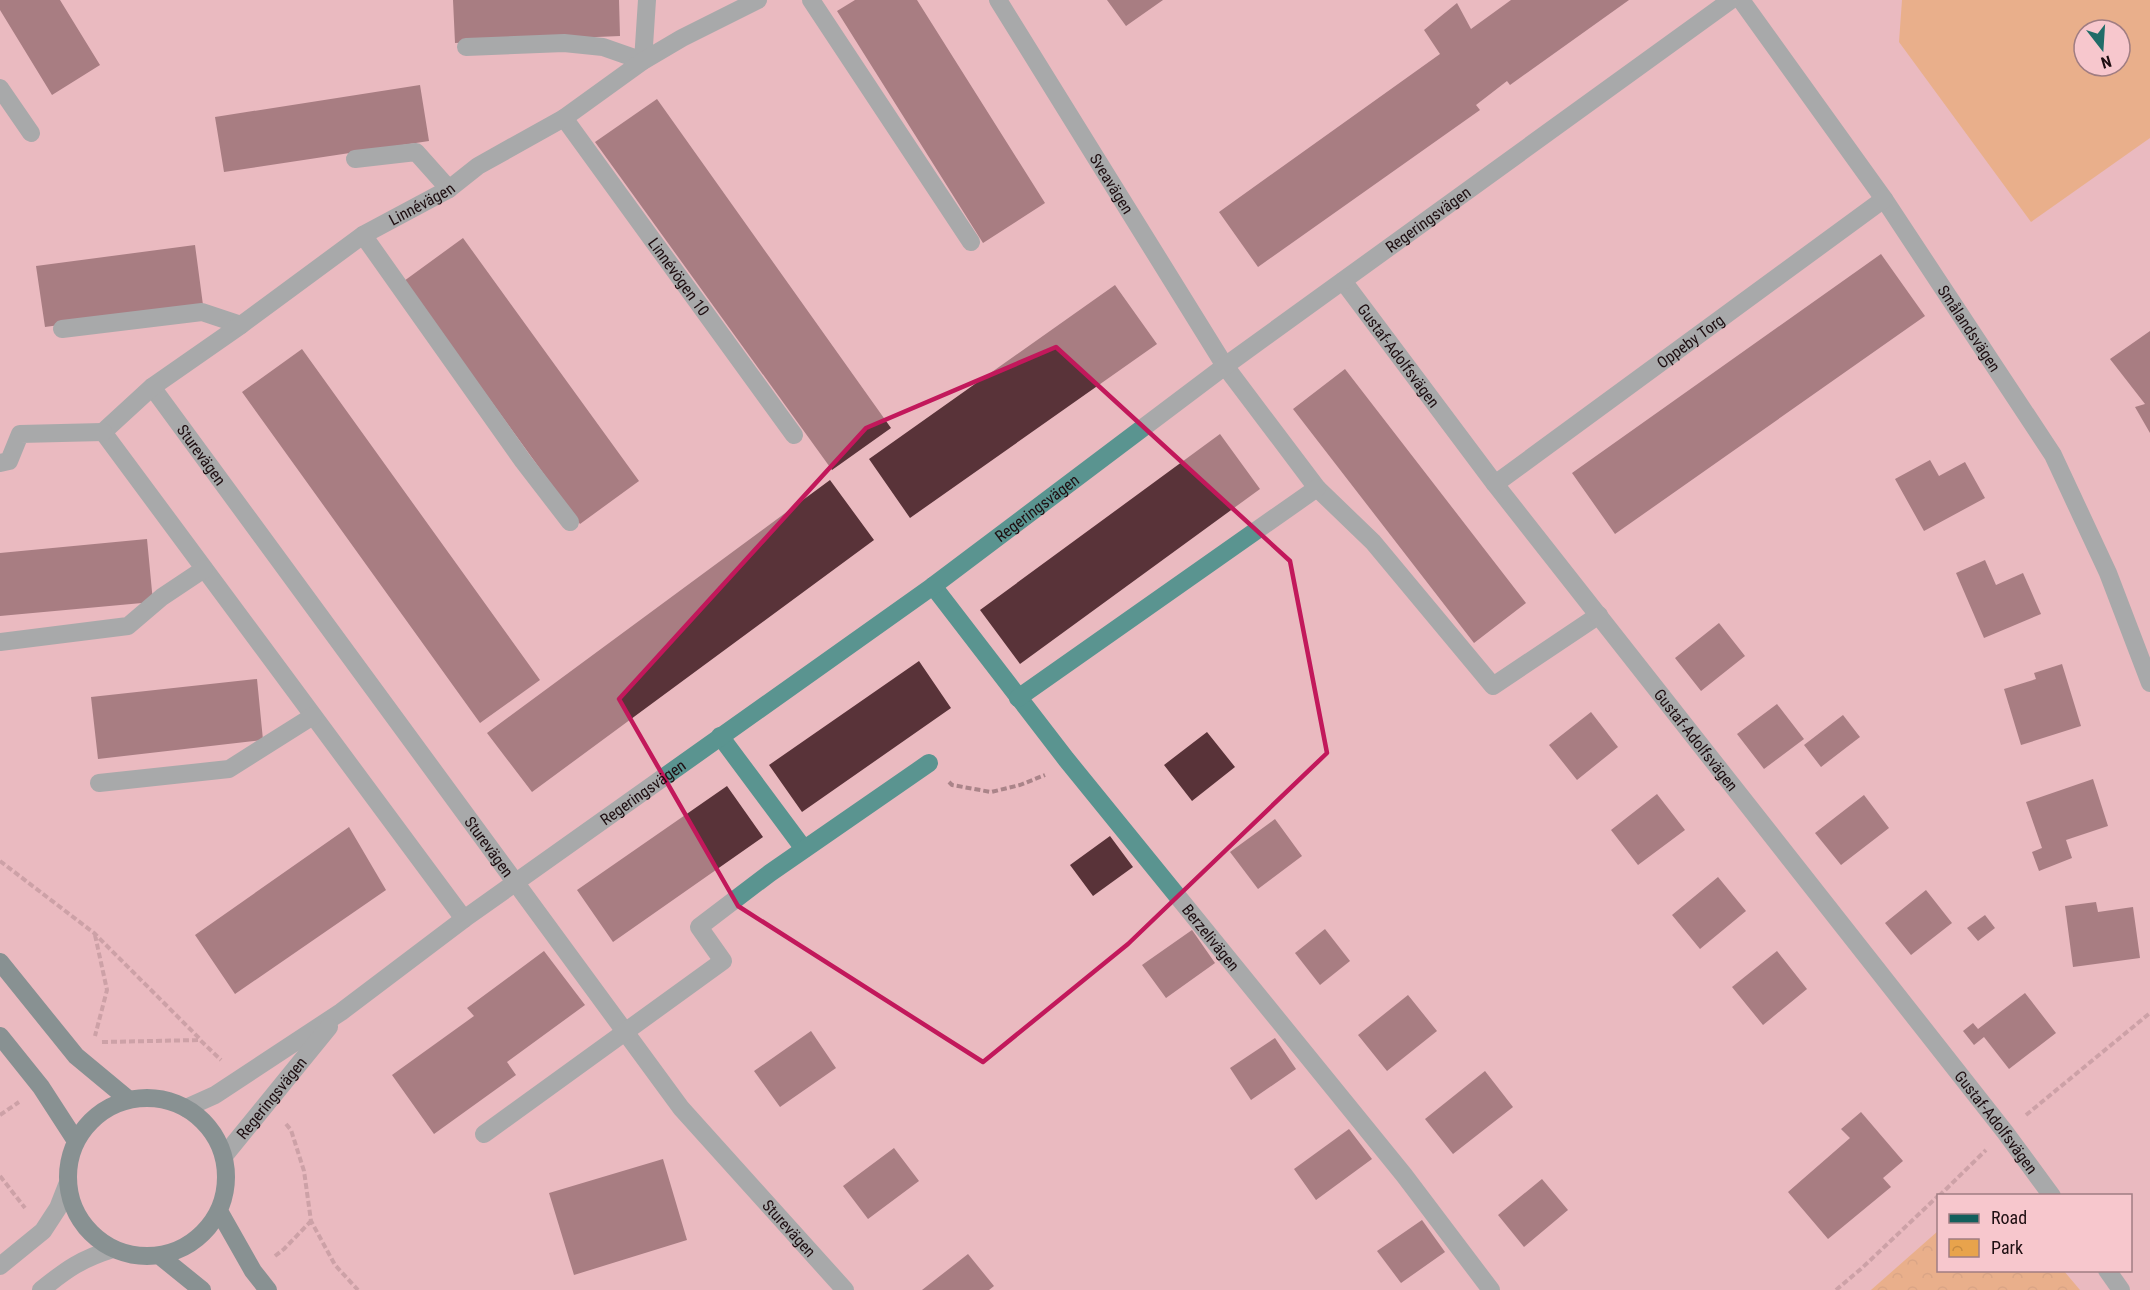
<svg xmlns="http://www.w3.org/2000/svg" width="2150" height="1290" font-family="'Roboto Condensed',sans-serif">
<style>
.grass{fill:#e8a34c;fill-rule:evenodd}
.park{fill:url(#park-crowns)}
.building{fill:#593339}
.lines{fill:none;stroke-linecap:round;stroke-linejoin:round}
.path{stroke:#aa8489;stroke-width:4;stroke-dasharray:6 3;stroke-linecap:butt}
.minor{stroke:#5a9490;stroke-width:18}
.major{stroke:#135f5c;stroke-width:18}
.marked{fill:none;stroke:#c2185b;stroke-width:4.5;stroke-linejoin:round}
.labels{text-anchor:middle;stroke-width:6;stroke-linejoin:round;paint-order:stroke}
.street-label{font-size:16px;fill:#1e0e11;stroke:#f7c7cd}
</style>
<defs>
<pattern id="park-crowns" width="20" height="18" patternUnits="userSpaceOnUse" patternTransform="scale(1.5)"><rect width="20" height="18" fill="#e8a34c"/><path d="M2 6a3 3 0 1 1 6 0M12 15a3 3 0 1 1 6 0" fill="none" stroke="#c78b41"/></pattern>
</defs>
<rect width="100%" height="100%" fill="#eabac0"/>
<path class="grass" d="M 1902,0 L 2150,0 L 2150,138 L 2031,222 L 1899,42 ZM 2084,30 L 2120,30 L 2120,66 L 2084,66 Z"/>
<path class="park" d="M 1938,1231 L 1938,1270 L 2064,1271 L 2080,1290 L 1871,1290 Z"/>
<path class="building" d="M 0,0 L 60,0 L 100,65 L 52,95 L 0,10 Z
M 453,0 L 619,0 L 620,36 L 455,43 Z
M 855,0 L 917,0 L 1045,203 L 983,243 L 837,11 Z
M 1107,0 L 1163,0 L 1126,26 Z
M 1511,0 L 1629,0 L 1510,85 L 1507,81 L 1476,105 L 1480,110 L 1258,267 L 1219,212 L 1440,54 L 1424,30 L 1457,3 L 1471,29 Z
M 420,85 L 429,141 L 224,172 L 215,117 Z
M 657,99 L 891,428 L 832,470 L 595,142 Z
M 463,238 L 639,481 L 580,524 L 404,281 Z
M 195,245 L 203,305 L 45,327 L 36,266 Z
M 1881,254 L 1925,316 L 1615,534 L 1572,473 Z
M 1115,285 L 1157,344 L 910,518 L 869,459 Z
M 2150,331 L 2150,433 L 2135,407 L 2145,404 L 2110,359 Z
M 302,349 L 540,680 L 480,723 L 242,392 Z
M 1345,369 L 1526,603 L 1474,643 L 1293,409 Z
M 1220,434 L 1260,489 L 1020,664 L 980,610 Z
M 1930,460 L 1939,476 L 1965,462 L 1985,498 L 1924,531 L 1895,479 Z
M 830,480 L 874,540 L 532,792 L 487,733 Z
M 147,539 L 153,602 L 0,616 L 0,553 Z
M 1985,560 L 1996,585 L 2023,573 L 2041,614 L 1984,638 L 1956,573 Z
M 1719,623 L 1745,656 L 1701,691 L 1675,658 Z
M 919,661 L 951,708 L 802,812 L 769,765 Z
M 2062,664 L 2081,726 L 2021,745 L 2004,689 L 2036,679 L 2034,673 Z
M 257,679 L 263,740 L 98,759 L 91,697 Z
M 1777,704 L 1804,739 L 1764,769 L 1737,734 Z
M 1591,712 L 1618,747 L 1577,780 L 1549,745 Z
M 1843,715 L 1860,737 L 1821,767 L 1804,745 Z
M 1207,732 L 1235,767 L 1192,801 L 1164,765 Z
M 2093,779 L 2108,826 L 2066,840 L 2072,858 L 2039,871 L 2032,852 L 2042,848 L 2026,802 Z
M 727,786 L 763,837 L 613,942 L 577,890 Z
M 1657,794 L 1685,830 L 1638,865 L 1611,830 Z
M 1864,795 L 1889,828 L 1841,865 L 1815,833 Z
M 1275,819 L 1302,856 L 1258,889 L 1230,852 Z
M 349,827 L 386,890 L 235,994 L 195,935 Z
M 1110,836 L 1133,867 L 1093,896 L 1070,865 Z
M 1718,877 L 1746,911 L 1700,949 L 1672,915 Z
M 1926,890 L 1952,923 L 1911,955 L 1885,923 Z
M 2096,902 L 2098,912 L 2133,907 L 2140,958 L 2073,967 L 2065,906 Z
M 1985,915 L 1995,928 L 1978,941 L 1967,928 Z
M 1325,929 L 1350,961 L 1320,985 L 1295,953 Z
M 1192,930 L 1215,963 L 1166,998 L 1142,965 Z
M 544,951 L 585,1005 L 507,1062 L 516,1075 L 434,1134 L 392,1075 L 474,1016 L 467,1008 Z
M 1777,951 L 1807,989 L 1763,1025 L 1732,987 Z
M 2025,993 L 2056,1033 L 2009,1069 L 1984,1037 L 1974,1045 L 1963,1031 L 1973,1023 L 1978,1029 Z
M 1408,995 L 1437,1031 L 1387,1071 L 1358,1035 Z
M 811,1031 L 836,1068 L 780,1107 L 754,1071 Z
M 1275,1038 L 1296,1069 L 1251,1100 L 1230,1068 Z
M 1485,1071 L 1513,1107 L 1453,1154 L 1425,1119 Z
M 1861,1112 L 1903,1161 L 1883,1178 L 1891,1187 L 1828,1239 L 1788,1192 L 1850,1138 L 1841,1129 Z
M 1349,1129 L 1372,1159 L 1316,1200 L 1294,1169 Z
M 894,1148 L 919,1181 L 868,1219 L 843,1186 Z
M 663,1159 L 687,1240 L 574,1275 L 549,1193 Z
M 1542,1179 L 1568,1210 L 1524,1247 L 1498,1215 Z
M 1422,1220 L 1445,1252 L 1401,1283 L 1377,1251 Z
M 968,1254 L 994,1286 L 989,1290 L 922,1290 Z"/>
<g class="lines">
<path class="path" d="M 949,782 L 952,785 L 991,792 L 1020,785 L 1045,775
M 0,861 L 94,933 L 200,1039
M 95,935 L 107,990 L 95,1036
M 102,1042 L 200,1040 L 221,1060
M 0,1115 L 19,1102
M 2026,1115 L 2150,1013
M 286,1124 L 291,1130 L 304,1171 L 311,1221 L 335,1265 L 358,1290
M 0,1176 L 25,1208
M 1939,1196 L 1986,1150
M 275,1256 L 284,1249 L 311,1221
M 1836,1290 L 1862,1268 L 1938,1196"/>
<g class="minor">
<path d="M 811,0 L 971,242"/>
<path id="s1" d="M 998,0 L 1225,366 L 1317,488 L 1373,542 L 1493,686 L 1599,615"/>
<path id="s2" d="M 1741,0 L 1884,199 L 2053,455 L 2108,573 L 2150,683"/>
<path d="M 466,47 L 564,43 L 603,47 L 643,61 L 647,0"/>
<path d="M 0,88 L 31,133"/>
<path id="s3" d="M 564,118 L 794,435"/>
<path d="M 355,159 L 416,152 L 449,189"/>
<path d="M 363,235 L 523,461 L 570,522"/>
<path id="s4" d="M 1343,281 L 1495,484 L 2005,1132 L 2052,1196"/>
<path d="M 62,329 L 202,312 L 241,325"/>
<path id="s5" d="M 152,387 L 681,1108 L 845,1290"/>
<path id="s6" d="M 103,432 L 152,387 L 241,325 L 363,235 L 449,189 L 478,166 L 564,118 L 643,61 L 682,38 L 758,0"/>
<path d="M 103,432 L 464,919"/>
<path d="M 0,463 L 9,461 L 20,434 L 103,432"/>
<path id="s7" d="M 1495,484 L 1884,199"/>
<path id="s8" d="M 933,586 L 1066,759 L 1404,1175 L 1491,1290"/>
<path d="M 0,642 L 128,626 L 162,597 L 204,569"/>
<path d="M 1018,698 L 1317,488"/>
<path d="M 720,736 L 804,849"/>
<path d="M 99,783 L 229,769 L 313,716"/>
<path id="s9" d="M 186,1108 L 215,1095 L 341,1012 L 464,919 L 933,586 L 1225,366 L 1731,0"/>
<path d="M 484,1134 L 723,961 L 699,927 L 770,873 L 929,763"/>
<path id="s10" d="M 224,1156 L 329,1027"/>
<path d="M 0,1266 L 43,1231 L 58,1208 L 67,1185"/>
<path d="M 2107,1270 L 2121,1290"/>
<path d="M 41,1290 C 67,1269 81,1259 113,1249"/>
</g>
<path class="major" d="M 0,962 L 76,1056 L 129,1100
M 0,1036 L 41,1087 L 76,1141
M68 1177a79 79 0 1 1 158 0a79 79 0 1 1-158 0Z
M 219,1211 L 253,1271 L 268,1290
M 160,1256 L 202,1290"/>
</g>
<path d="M0 0H2150V1290H0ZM 1056,347 L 1290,561 L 1327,753 L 1128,944 L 983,1062 L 738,906 L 619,699 L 866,428 Z" fill="#eabac0" fill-opacity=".55" fill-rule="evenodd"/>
<path class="marked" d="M 1056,347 L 1290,561 L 1327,753 L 1128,944 L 983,1062 L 738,906 L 619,699 L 866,428 Z"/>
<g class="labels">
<g class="street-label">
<text dy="6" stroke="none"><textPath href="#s1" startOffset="216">Sveavägen</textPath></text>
<text dy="6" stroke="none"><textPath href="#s6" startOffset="393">Linnévägen</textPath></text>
<text dy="6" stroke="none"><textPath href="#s9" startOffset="1528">Regeringsvägen</textPath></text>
<text dy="6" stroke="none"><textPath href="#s3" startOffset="196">Linnévögen 10</textPath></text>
<text dy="6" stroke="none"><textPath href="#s2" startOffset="400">Smålandsvägen</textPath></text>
<text dy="6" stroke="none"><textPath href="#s7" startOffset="242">Oppeby Torg</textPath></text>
<text dy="6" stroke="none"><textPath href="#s4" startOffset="93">Gustaf-Adolfsvägen</textPath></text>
<text dy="6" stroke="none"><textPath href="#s5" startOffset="84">Sturevägen</textPath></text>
<text dy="6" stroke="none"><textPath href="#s9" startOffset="1042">Regeringsvägen</textPath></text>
<text dy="6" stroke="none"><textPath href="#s4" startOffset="579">Gustaf-Adolfsvägen</textPath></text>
<text dy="6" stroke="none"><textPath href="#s9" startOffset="556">Regeringsvägen</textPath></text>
<text dy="6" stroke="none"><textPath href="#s5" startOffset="570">Sturevägen</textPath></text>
<text dy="6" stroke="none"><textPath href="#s8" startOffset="448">Berzelivägen</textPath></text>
<text dy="6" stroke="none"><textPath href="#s10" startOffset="75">Regeringsvägen</textPath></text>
<text dy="6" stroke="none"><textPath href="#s4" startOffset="1065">Gustaf-Adolfsvägen</textPath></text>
<text dy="6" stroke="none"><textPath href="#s5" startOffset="1056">Sturevägen</textPath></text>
</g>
</g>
<rect x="1937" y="1194" width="195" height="78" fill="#f7c7cd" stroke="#a07d82" stroke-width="1.5"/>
<rect x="1949" y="1214" width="30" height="9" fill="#135f5c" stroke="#a07d82" stroke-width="1.5"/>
<text x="1991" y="1224" font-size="18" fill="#1e0e11">Road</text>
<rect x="1949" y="1239" width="30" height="18" fill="url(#park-crowns)" stroke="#a07d82" stroke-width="1.5"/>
<text x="1991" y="1254" font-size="18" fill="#1e0e11">Park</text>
<g transform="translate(2102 48) rotate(163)"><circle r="28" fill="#f7c7cd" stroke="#a07d82" stroke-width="1.5"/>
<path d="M0-4.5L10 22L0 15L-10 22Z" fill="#216c68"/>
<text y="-9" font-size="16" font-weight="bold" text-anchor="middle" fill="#1e0e11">N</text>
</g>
</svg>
